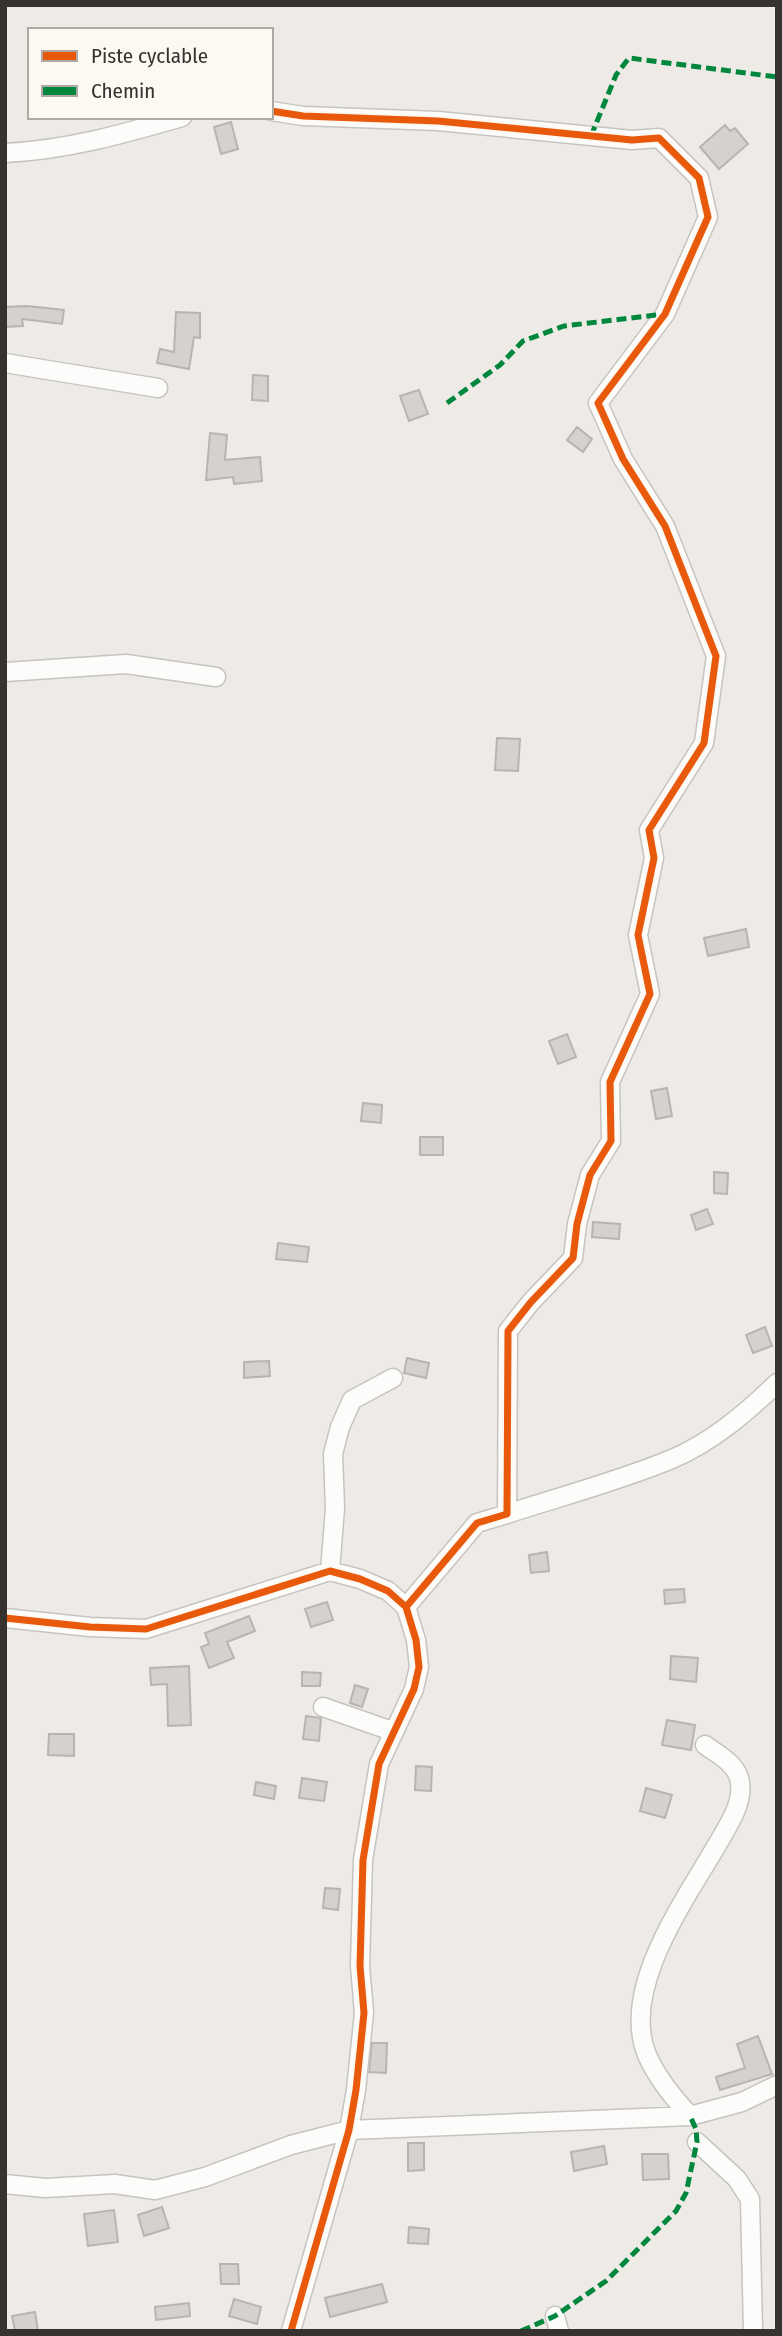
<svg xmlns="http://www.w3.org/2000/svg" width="782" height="2336" font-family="'Fira Sans Condensed',sans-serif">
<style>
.building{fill:#d5d1cf;stroke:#b8b4b2;stroke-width:2}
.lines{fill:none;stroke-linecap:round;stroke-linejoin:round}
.street-casing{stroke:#c6c4c1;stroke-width:21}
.street{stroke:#fcfcfb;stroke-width:18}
.quiet{stroke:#00873e;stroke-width:5;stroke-dasharray:10 5;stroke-linecap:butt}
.cycleway-casing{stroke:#fef8f2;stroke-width:11}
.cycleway{stroke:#e8590c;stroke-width:7}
</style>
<rect width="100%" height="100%" fill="#eeeae6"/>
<path class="building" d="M 231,122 L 238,149 L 221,154 L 214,127 Z
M 725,125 L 730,131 L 735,128 L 748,144 L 719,169 L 700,147 Z
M 27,306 L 64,310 L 62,324 L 22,319 L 23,326 L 5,327 L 5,307 Z
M 176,312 L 200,313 L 200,338 L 194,337 L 189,369 L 157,363 L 160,349 L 174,352 Z
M 253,375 L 268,376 L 268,401 L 252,400 Z
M 419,390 L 428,414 L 409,421 L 400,396 Z
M 577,427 L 592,439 L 583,452 L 567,440 Z
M 210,433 L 227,435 L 225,460 L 260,457 L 262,481 L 234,484 L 233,477 L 206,480 Z
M 497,738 L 520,739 L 518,771 L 495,770 Z
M 746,929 L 749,947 L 708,956 L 704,938 Z
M 567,1034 L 576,1057 L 558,1064 L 549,1041 Z
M 667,1088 L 672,1116 L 656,1119 L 651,1091 Z
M 363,1103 L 382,1105 L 381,1123 L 361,1121 Z
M 420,1137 L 443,1137 L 443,1155 L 420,1155 Z
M 714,1172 L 728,1173 L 727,1194 L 714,1193 Z
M 707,1209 L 713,1224 L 696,1230 L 691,1215 Z
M 593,1222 L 620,1224 L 619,1239 L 592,1237 Z
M 278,1243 L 309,1247 L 307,1262 L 276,1259 Z
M 765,1327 L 772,1346 L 753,1353 L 746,1335 Z
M 407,1358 L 429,1363 L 426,1378 L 404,1373 Z
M 269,1361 L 270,1376 L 244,1378 L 244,1362 Z
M 547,1552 L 549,1571 L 531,1573 L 529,1555 Z
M 684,1589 L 685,1602 L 665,1604 L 664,1590 Z
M 327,1602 L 333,1620 L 311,1627 L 305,1609 Z
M 249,1616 L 255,1631 L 227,1642 L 234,1658 L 209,1668 L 201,1647 L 209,1644 L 205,1633 Z
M 671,1656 L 698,1658 L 696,1682 L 670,1679 Z
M 189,1666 L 191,1725 L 168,1726 L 167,1684 L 151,1685 L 150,1668 Z
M 302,1672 L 321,1673 L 320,1686 L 302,1686 Z
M 355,1685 L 368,1689 L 362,1707 L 350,1703 Z
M 306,1716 L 321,1718 L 319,1741 L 303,1739 Z
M 667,1720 L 695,1725 L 691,1750 L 662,1745 Z
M 49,1734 L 74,1734 L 74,1756 L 48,1755 Z
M 416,1766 L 432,1767 L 431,1791 L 415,1790 Z
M 302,1778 L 327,1782 L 324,1801 L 299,1798 Z
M 256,1782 L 276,1786 L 274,1799 L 254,1795 Z
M 646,1788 L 672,1795 L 665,1818 L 640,1811 Z
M 325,1888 L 340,1889 L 338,1910 L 323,1908 Z
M 758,2036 L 772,2074 L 720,2090 L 716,2077 L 745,2068 L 737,2044 Z
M 372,2043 L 387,2043 L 386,2073 L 369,2072 Z
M 408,2143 L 424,2143 L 424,2170 L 408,2171 Z
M 604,2146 L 607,2164 L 574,2171 L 571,2152 Z
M 642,2154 L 668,2154 L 669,2179 L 643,2180 Z
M 162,2207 L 169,2228 L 144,2236 L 138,2215 Z
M 114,2210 L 118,2242 L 88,2246 L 84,2214 Z
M 409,2227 L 429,2229 L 428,2244 L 408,2243 Z
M 220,2264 L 238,2264 L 239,2284 L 221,2284 Z
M 382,2284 L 387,2302 L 330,2317 L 325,2298 Z
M 234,2299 L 261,2307 L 257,2324 L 229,2316 Z
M 189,2303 L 190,2316 L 156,2320 L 155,2307 Z
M 35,2312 L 38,2331 L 15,2331 L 12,2316 Z"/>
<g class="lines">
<defs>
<path id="street" d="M 271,111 L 303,116 L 438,121 L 632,140 L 659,138 L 699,178 L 708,217 L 665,314 L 598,403 L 623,459 L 665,526 L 716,656 L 704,743 L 649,830 L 654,858 L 638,935 L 650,994 L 610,1082 L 611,1141 L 590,1175 L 577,1224 L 573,1258 L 531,1302 L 508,1331 L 507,1514 L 477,1523 L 406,1607
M 5,153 C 67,150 123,134 182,117
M 5,363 L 158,388
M 5,672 L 126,664 L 216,677
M 507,1514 C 562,1496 619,1481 672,1459 C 712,1442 746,1413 777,1383
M 330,1571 L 335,1508 L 333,1454 L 340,1427 L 352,1400 L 393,1378
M 5,1618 L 90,1627 L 146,1629 L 330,1571 L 360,1579 L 388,1591 L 406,1607 L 416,1640 L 419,1667 L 414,1689 L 379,1764 L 363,1860 L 360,1966 L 364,2013 L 356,2090 L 349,2130 L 291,2331
M 323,1707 L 392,1731
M 690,2116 C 673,2097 657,2078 647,2055 C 619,1987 689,1895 721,1838 C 731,1821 745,1799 739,1778 C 735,1763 717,1754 705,1745
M 697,2142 L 737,2179 L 750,2199 L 753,2331
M 5,2184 L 45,2188 L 115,2184 L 155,2190 L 205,2177 L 291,2145 L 349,2130 L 690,2116 L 742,2102 L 777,2085
M 555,2316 L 559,2331"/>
</defs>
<use href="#street" class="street-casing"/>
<use href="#street" class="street"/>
<path class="quiet" d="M 591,136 L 616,75 L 629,58 L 777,77
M 447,403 L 500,365 L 523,341 L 564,326 L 665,314
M 521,2331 L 555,2316 L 606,2281 L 676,2211 L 686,2193 L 697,2142 L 696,2129 L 690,2116"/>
<defs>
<path id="cycleway" d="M 271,111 L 303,116 L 438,121 L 632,140 L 659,138 L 699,178 L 708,217 L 665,314 L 598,403 L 623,459 L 665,526 L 716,656 L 704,743 L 649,830 L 654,858 L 638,935 L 650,994 L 610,1082 L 611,1141 L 590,1175 L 577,1224 L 573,1258 L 531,1302 L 508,1331 L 507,1514 L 477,1523 L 406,1607
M 5,1618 L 90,1627 L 146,1629 L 330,1571 L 360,1579 L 388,1591 L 406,1607 L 416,1640 L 419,1667 L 414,1689 L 379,1764 L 363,1860 L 360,1966 L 364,2013 L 356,2090 L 349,2130 L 291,2331"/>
</defs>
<use href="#cycleway" class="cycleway-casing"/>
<use href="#cycleway" class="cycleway"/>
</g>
<rect width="782" height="2336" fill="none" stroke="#35322f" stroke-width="14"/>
<rect x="28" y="28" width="245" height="91" fill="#fef8f2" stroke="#aea9a4" stroke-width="2"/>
<rect x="42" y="51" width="35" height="10" fill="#e8590c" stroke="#aea9a4" stroke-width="2"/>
<text x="91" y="63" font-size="21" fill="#35322f">Piste cyclable</text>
<rect x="42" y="86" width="35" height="10" fill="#00873e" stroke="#aea9a4" stroke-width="2"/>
<text x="91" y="98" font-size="21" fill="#35322f">Chemin</text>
</svg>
